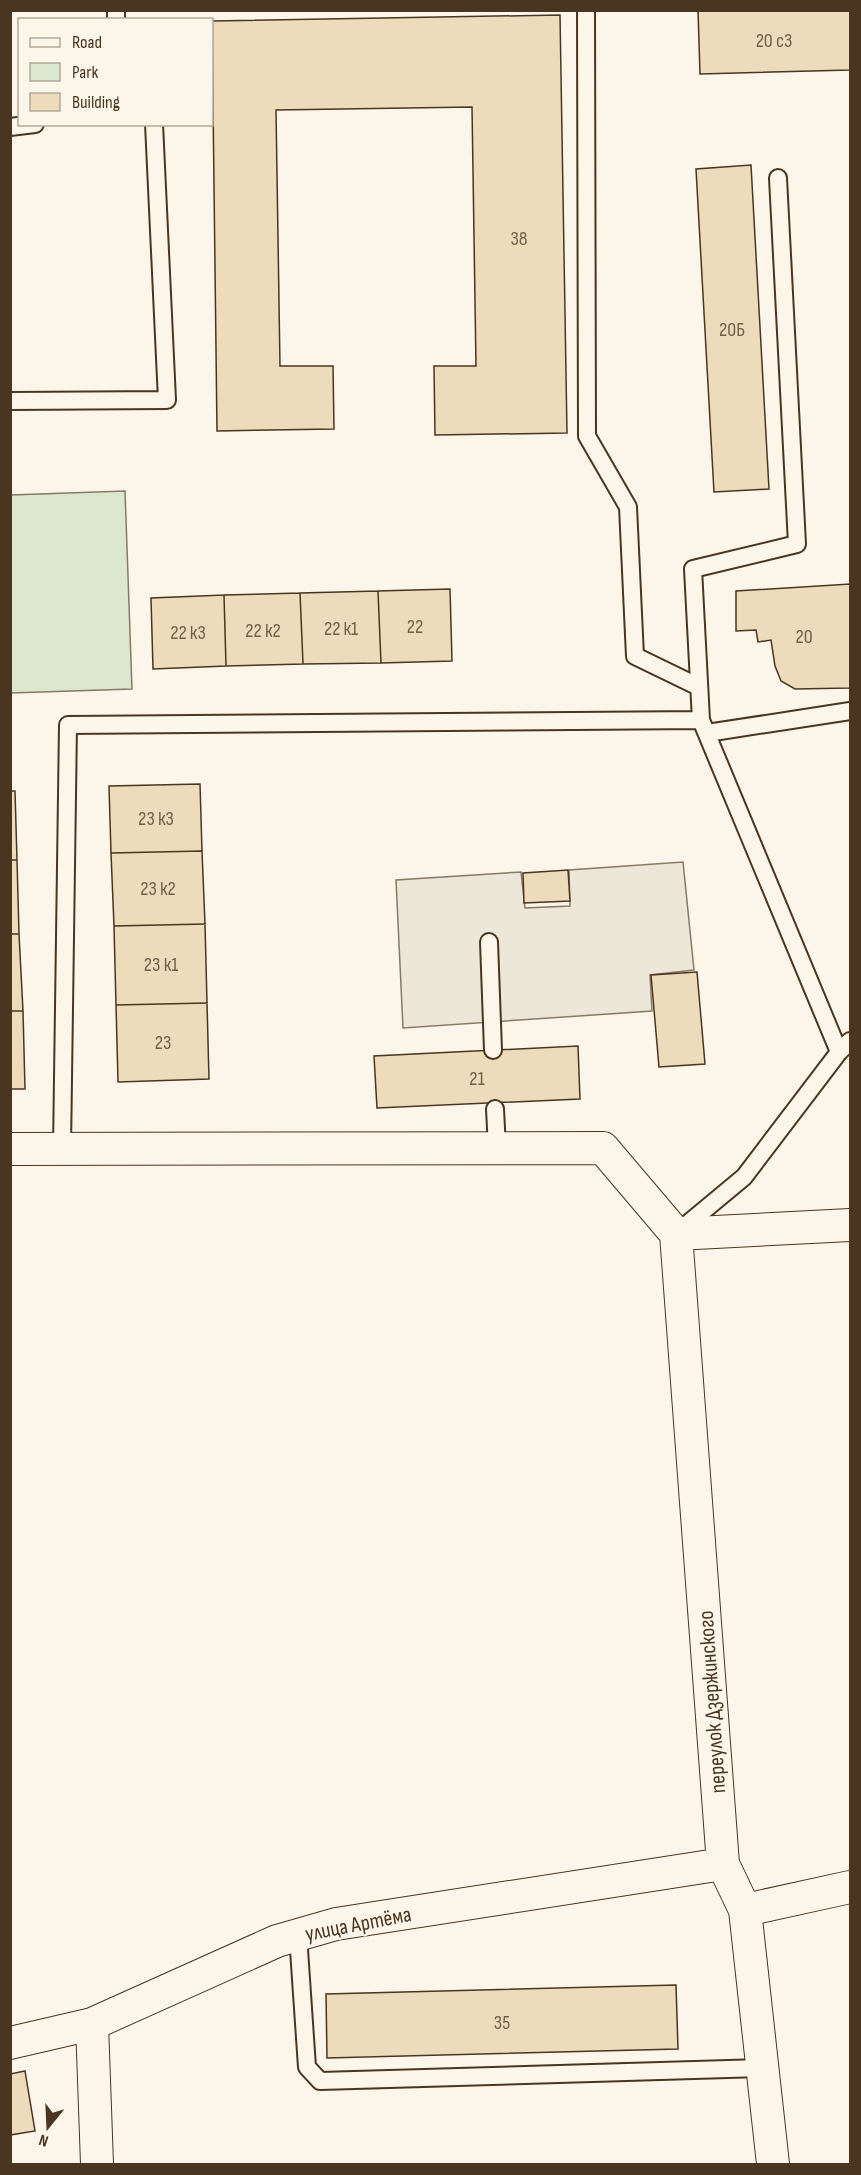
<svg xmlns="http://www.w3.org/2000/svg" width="861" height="2175" font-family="'Sofia Sans Condensed',sans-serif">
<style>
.green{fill:#dce7d0;stroke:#887966;stroke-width:1.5}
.parking{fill:#ede7d9;stroke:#887966;stroke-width:1.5}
.building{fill:#ecdcbc;stroke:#4a3520;stroke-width:1.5}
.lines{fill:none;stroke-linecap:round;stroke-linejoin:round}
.lane-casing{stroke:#4a3520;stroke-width:20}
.street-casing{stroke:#4a3520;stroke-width:34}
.lane{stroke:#fbf6e9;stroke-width:16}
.street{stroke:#fbf6e9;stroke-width:32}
.labels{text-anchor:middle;stroke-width:4.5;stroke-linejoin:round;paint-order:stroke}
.number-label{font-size:20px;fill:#725f47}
.street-label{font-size:22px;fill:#4a3520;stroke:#fbf6e9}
</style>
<rect width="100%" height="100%" fill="#fbf6e9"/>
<path class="green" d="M 125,491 L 132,689 L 11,693 L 11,495 Z"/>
<path class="parking" d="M 683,862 L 694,970 L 650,975 L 652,1011 L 403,1028 L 396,880 L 521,872 L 525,908 L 570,906 L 569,870 Z"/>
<path class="building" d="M 698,10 L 850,10 L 850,70 L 700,74 Z
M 560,15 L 567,433 L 435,435 L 434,366 L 476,366 L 472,107 L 276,110 L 280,366 L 333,366 L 334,429 L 217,431 L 212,21 Z
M 751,165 L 769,489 L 714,492 L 696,169 Z
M 850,584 L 850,688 L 795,689 L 781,681 L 775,666 L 771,640 L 758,642 L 756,630 L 736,631 L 736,591 Z
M 450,589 L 452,661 L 381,663 L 378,591 Z
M 378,591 L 381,663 L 303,664 L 300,593 Z
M 300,593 L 303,664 L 226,666 L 224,595 Z
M 224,595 L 226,666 L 153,669 L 151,598 Z
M 200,784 L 202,851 L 111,853 L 109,786 Z
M 10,791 L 15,791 L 17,860 L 10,860 Z
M 202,851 L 205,924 L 114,926 L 111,853 Z
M 10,860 L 17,860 L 19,934 L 10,934 Z
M 568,870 L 570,901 L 524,903 L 523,873 Z
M 205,924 L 207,1003 L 116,1005 L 114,926 Z
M 10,934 L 19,934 L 23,1011 L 10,1011 Z
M 697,972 L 705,1064 L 659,1067 L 651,975 Z
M 207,1003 L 209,1079 L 118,1082 L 116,1005 Z
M 10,1011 L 23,1011 L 25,1089 L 10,1089 Z
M 578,1046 L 580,1099 L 377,1108 L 374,1056 Z
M 676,1985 L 678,2049 L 327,2058 L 326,1994 Z
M 25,2071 L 35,2131 L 10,2135 L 10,2074 Z"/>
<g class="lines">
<defs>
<path id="lane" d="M 116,10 L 116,20
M 586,10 L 587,436 L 628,507 L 635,656 L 699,687
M 10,127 L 35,124
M 10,401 L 167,400 L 154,124
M 701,720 L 693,569 L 797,544 L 778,178
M 707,733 L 850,711
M 489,942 L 493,1050
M 495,1109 L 497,1148
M 62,1149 L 68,725 L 701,720 L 839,1052
M 679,1231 L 744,1177 L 839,1052 L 850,1041
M 298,1935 L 307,2067 L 320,2081 L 762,2068"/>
<path id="street" d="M 10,1149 L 603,1148 L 676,1234
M 676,1234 L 723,1864 L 745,1910 L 773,2164
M 676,1234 L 850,1225
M 745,1910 L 850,1887
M 92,2024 L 97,2164
M 10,2043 L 92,2024 L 277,1941 L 336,1924 L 723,1864"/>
</defs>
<use href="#lane" class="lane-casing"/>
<use href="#street" class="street-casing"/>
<use href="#lane" class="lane"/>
<use href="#street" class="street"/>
</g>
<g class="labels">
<g class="number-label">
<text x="774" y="47">20 с3</text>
<text x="519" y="245">38</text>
<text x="732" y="336">20Б</text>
<text x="415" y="633">22</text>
<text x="341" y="635">22 к1</text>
<text x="263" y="637">22 к2</text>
<text x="188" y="639">22 к3</text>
<text x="804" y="643">20</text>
<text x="156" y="825">23 к3</text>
<text x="158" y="895">23 к2</text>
<text x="161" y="971">23 к1</text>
<text x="163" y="1049">23</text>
<text x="477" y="1085">21</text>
<text x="502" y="2029">35</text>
</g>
<g class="street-label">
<text transform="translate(711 1702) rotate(-94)" y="8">переулок Дзержинского</text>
<text transform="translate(358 1923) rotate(-11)" y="8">улица Артёма</text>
</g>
</g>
<rect width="861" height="2175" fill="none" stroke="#4a3520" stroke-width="24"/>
<rect x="18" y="18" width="195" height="108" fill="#fbf6e9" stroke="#b4a999" stroke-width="1.5"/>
<rect x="30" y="38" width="30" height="9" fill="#fbf6e9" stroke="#b4a999" stroke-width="1.5"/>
<text x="72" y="48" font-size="18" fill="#4a3520">Road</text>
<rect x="30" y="63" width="30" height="18" fill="#dce7d0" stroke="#b4a999" stroke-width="1.5"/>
<text x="72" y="78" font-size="18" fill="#4a3520">Park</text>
<rect x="30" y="93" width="30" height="18" fill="#ecdcbc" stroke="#b4a999" stroke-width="1.5"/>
<text x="72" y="108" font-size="18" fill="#4a3520">Building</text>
<g transform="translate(48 2127) rotate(198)" stroke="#fbf6e9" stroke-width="4.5" paint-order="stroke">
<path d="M0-4.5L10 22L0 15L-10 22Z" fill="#4a3520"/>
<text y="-9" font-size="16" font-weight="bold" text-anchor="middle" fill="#4a3520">N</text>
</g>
</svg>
